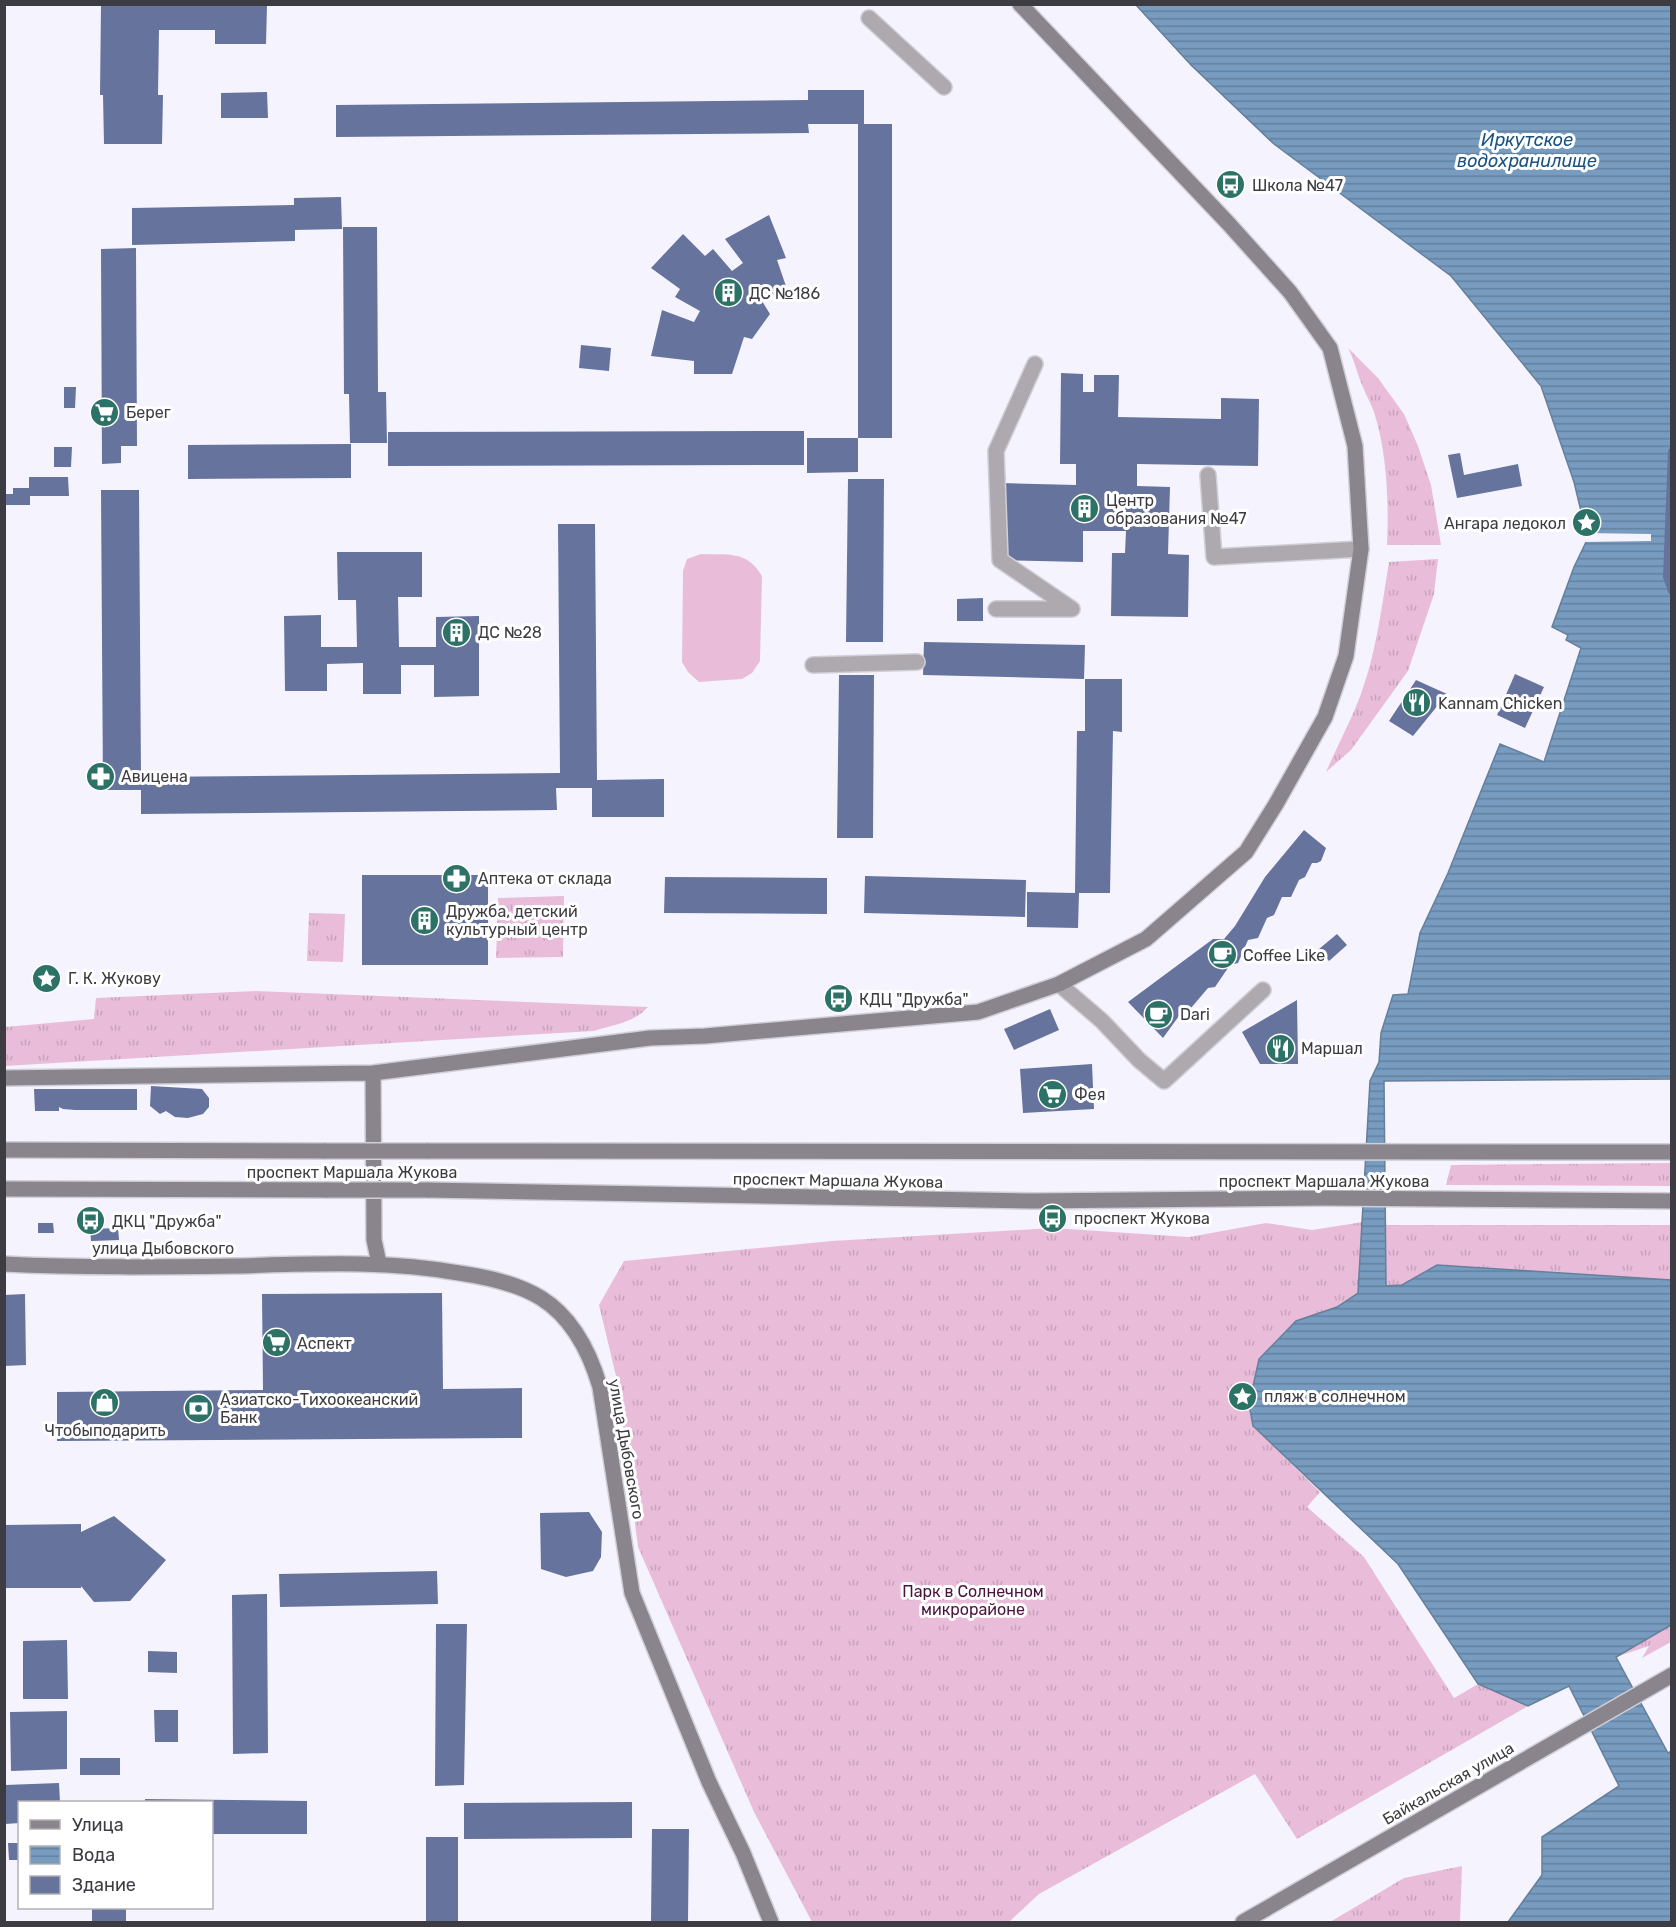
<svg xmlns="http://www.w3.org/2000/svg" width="1676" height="1927" font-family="Rubik,sans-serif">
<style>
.grass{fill:url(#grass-tufts)}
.garden{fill:#e9bdda}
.water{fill:url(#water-rules);stroke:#667f9a;stroke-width:1.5}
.pier{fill:#f5f4fe}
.building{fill:#66739d}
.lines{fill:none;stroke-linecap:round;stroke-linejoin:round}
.street-casing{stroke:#d0cfd8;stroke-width:18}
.secondary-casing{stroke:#d0cfd8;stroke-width:18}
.street{stroke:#ada9af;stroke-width:15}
.secondary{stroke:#8a848d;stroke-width:15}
.secondary-bridge-casing{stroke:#d0cfd8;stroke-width:18;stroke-linecap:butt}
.secondary-bridge{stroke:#8a848d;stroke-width:15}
.labels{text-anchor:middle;stroke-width:6;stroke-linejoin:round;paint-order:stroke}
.poi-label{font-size:16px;fill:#3d3c42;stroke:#fff;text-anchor:start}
.street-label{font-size:16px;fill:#3d3c42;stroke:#fff}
.park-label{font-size:16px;fill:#4a133d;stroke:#fff}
.water-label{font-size:18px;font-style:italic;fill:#1a5282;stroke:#fff}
</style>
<defs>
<pattern id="grass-tufts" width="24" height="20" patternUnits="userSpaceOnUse" patternTransform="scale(1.5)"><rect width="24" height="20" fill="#e9bdda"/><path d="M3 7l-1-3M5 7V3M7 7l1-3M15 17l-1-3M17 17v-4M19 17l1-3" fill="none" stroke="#c9a3bc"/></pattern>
<pattern id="water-rules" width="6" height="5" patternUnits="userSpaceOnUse" patternTransform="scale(1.5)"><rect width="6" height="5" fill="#779cc0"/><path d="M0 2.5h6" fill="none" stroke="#63809e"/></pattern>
</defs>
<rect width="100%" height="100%" fill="#f5f4fe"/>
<path class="grass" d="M 1348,348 L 1378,378 L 1404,414 L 1418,446 L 1431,485 L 1441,545 L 1387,545 C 1389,504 1387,452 1374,412 C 1371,404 1366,395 1363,387 C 1357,374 1355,361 1348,348 Z
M 1438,559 L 1434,594 L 1408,671 L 1351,750 L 1326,772 C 1335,751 1346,730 1355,709 C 1375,663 1381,611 1389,562 Z
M 564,896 L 563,957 L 496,958 L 498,898 Z
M 309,913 L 345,914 L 343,962 L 307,961 Z
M 256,991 L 648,1007 C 635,1022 613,1025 594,1031 L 5,1066 L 5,1027 L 94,1019 L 96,998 Z
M 1671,1163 L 1671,1186 L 1446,1185 L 1451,1165 Z
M 1363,1222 L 1358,1294 L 1337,1307 L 1296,1321 L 1259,1359 L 1249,1404 L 1253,1426 L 1320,1492 L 1307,1507 L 1364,1557 L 1454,1698 L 1478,1684 L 1528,1706 L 1297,1839 L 1255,1774 L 1039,1894 L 1009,1922 L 812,1922 L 754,1812 L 638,1547 L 617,1380 L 599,1305 L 624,1261 L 832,1241 L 1052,1228 L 1189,1237 L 1266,1223 L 1312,1230 Z
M 1385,1225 L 1671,1225 L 1671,1280 L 1437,1265 L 1402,1285 L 1386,1286 Z
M 1671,1625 L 1671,1642 L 1642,1658 L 1649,1646 L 1616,1657 Z
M 1462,1866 L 1460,1922 L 1330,1922 L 1404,1878 Z"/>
<path class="garden" d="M 701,554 C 727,555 747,550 762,576 L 760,661 L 752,673 L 742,679 L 699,682 L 688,672 L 682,662 L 683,571 L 687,559 Z"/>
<path class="water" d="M 1136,5 L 1671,5 L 1671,1079 L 1384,1081 L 1386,1286 L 1402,1285 L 1437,1265 L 1671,1280 L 1671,1625 L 1616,1657 L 1668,1753 L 1671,1751 L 1671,1922 L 1508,1922 L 1542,1875 L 1542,1837 L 1619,1786 L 1569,1686 L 1528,1706 L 1478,1684 L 1398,1564 L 1253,1426 L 1249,1404 L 1259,1359 L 1296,1321 L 1337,1307 L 1358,1293 L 1370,1081 L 1379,1062 L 1381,1033 L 1393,995 L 1408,994 L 1420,933 L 1448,873 L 1500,744 L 1544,762 L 1581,648 L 1566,640 L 1568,635 L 1552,627 L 1574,567 L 1586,542 L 1586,532 L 1574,482 L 1541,386 L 1451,276 L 1274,144 L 1191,65 Z"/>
<path class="pier" d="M 1583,533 L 1651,534 L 1651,541 L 1583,542 Z"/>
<path class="building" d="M 101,5 L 267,5 L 266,44 L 215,44 L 215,30 L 159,30 L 158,95 L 163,95 L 162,144 L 104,144 L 103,95 L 100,95 Z
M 808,90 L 864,90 L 864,124 L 892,124 L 892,438 L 858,438 L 858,124 L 808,124 L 809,133 L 336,137 L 336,105 L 808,100 Z
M 267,92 L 268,118 L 221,118 L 221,93 Z
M 341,197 L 342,229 L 295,230 L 295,241 L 132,245 L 132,208 L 294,205 L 294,198 Z
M 769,215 L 786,258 L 777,260 L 787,289 L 762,301 L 770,314 L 752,339 L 744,337 L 732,374 L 694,374 L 694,361 L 651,356 L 662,310 L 694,322 L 700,311 L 675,297 L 680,289 L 651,268 L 683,234 L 705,256 L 713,249 L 732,271 L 743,263 L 725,239 Z
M 343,227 L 377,227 L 378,392 L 386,392 L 387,443 L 350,443 L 349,394 L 344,394 Z
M 136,248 L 137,446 L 121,446 L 121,463 L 102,464 L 101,249 Z
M 581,345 L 611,348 L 609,371 L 579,368 Z
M 1061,373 L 1083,374 L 1083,392 L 1094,392 L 1094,375 L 1119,375 L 1118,417 L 1221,419 L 1221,398 L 1259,399 L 1258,466 L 1137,464 L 1137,486 L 1170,487 L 1168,554 L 1189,555 L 1188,617 L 1111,616 L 1112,553 L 1125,553 L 1126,531 L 1083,531 L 1083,562 L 1000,560 L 1002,483 L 1076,485 L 1076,464 L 1060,464 Z
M 64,387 L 76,387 L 75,408 L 64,408 Z
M 804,431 L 804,465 L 388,466 L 388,432 Z
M 807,438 L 858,438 L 858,472 L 807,473 Z
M 1672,443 L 1672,597 L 1668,592 L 1663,577 L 1668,451 Z
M 351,444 L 351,478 L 188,479 L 188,445 Z
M 54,447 L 72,447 L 71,467 L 54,467 Z
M 1460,453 L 1464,475 L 1518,464 L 1522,486 L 1457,498 L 1448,455 Z
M 29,477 L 68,477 L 69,496 L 30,496 L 30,505 L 4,505 L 4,494 L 13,494 L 13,488 L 29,488 Z
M 848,479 L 884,479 L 883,642 L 846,642 Z
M 101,490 L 139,490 L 141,777 L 560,773 L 558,524 L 595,524 L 597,780 L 664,779 L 664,817 L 592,817 L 592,788 L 556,788 L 557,810 L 141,814 L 141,790 L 103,790 Z
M 337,552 L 422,552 L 422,597 L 398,597 L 399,647 L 436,647 L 436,617 L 479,616 L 479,696 L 434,697 L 434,665 L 401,665 L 401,694 L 363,694 L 363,663 L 327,664 L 327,691 L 285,691 L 284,616 L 321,615 L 321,647 L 357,647 L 356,600 L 338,600 Z
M 983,598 L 983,621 L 957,621 L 957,599 Z
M 924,642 L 1085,645 L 1084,679 L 923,675 Z
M 1515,674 L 1544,687 L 1525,728 L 1497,715 Z
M 839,675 L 874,675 L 873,838 L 837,838 Z
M 1085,679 L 1122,679 L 1122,732 L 1113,731 L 1110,893 L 1079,893 L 1078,928 L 1027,927 L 1027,892 L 1075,893 L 1077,731 L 1085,731 Z
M 1416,680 L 1447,694 L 1413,736 L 1389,721 Z
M 1304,830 L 1326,848 L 1321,861 L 1317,863 L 1312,863 L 1305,877 L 1299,880 L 1291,897 L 1282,897 L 1274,915 L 1267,918 L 1258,938 L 1248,940 L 1238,963 L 1230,965 L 1215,987 L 1208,988 L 1191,1008 L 1184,1009 L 1163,1038 L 1128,1002 L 1213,939 L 1224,939 L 1235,926 L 1265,877 Z
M 362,875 L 488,875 L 488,965 L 362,965 Z
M 865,876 L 1026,880 L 1025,917 L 864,913 Z
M 665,877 L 827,878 L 827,914 L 664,913 Z
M 1337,934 L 1347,945 L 1329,961 L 1319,949 Z
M 1297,1000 L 1298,1064 L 1260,1064 L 1242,1032 Z
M 1050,1009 L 1059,1030 L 1014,1050 L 1004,1029 Z
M 1092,1064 L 1094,1109 L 1023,1113 L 1020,1069 Z
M 151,1086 L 202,1089 L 209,1098 L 209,1107 L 203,1114 L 188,1118 L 175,1117 L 166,1111 L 160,1114 L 150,1106 Z
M 34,1089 L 137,1089 L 137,1110 L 75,1110 L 63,1109 L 59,1107 L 59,1111 L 35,1111 Z
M 38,1223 L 53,1223 L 54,1233 L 38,1233 Z
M 118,1228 L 119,1240 L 91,1241 L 90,1229 Z
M 442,1293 L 443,1389 L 522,1388 L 522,1438 L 57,1441 L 57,1392 L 263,1390 L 262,1294 Z
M 25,1294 L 26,1365 L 4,1366 L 4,1295 Z
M 589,1512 L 602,1532 L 601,1557 L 593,1571 L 566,1577 L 541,1569 L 540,1513 Z
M 114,1516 L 166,1560 L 130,1601 L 94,1602 L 81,1586 L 81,1588 L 4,1588 L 4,1525 L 81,1524 L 81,1532 Z
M 437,1571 L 438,1604 L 280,1607 L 279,1574 Z
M 267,1594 L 268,1753 L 233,1754 L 232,1595 Z
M 436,1624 L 467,1624 L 464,1785 L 435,1786 Z
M 67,1640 L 68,1699 L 23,1699 L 23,1641 Z
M 148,1651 L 177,1652 L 177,1673 L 148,1672 Z
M 154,1710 L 178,1710 L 178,1742 L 155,1742 Z
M 67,1711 L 67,1769 L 11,1771 L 10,1712 Z
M 80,1758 L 120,1758 L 120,1775 L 80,1775 Z
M 59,1783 L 60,1802 L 20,1802 L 20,1823 L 5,1824 L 5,1785 Z
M 145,1799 L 307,1801 L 307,1834 L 212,1834 L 212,1802 L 145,1802 Z
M 632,1802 L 632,1838 L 464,1839 L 464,1803 Z
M 652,1829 L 689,1829 L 688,1922 L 651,1922 Z
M 426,1837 L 458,1837 L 458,1922 L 426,1922 Z
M 8,1843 L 20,1843 L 20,1860 L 9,1860 Z
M 92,1908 L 126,1908 L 126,1922 L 92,1922 Z"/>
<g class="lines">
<defs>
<path id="street" d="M 869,18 L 944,87
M 1035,364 L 996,451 L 1000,560 L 1072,609
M 1208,475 L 1214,557 L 1361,549
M 996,609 L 1072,609
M 813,665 L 917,662
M 1059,984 L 1102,1021 L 1139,1060 L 1164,1081 L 1263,990"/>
<path id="secondary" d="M 373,1073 L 374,1240 L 379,1263
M 4,1078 L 373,1073 L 650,1038 L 705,1036 L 978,1012 L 1059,984 L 1146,939 L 1246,852 L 1276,804 L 1325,717 L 1346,656 L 1361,549 L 1355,446 L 1330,348 L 1290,292 L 1228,223 L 1020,4
M 4,1150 L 326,1151
M 426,1151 L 1672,1152
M 4,1189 L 327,1190
M 427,1190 L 1033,1201 L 1326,1198 L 1672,1201
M 4,1264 C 82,1268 159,1267 237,1266 C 311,1264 385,1260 459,1273 C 487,1277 516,1283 541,1298 C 573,1318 590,1353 600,1387 L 632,1593 L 709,1782 L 743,1853 L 771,1922
M 1243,1922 L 1672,1675"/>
</defs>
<use href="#street" class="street-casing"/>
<use href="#secondary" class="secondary-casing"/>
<use href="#street" class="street"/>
<use href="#secondary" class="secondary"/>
<defs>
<path id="secondary-bridge" d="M 326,1151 L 426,1151
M 327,1190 L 427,1190"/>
</defs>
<use href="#secondary-bridge" class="secondary-bridge-casing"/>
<use href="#secondary-bridge" class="secondary-bridge"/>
</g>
<defs>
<symbol id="bus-disc" viewBox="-11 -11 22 22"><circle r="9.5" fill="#2d7267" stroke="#fff"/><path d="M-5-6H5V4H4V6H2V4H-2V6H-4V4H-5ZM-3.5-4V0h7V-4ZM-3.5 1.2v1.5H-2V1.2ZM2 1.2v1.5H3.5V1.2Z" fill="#fff"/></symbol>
<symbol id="building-disc" viewBox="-11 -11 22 22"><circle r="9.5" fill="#2d7267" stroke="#fff"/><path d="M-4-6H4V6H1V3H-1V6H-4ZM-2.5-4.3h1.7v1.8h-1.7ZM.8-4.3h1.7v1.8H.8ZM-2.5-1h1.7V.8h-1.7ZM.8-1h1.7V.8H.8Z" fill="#fff"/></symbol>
<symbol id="supermarket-disc" viewBox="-11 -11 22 22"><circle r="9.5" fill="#2d7267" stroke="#fff"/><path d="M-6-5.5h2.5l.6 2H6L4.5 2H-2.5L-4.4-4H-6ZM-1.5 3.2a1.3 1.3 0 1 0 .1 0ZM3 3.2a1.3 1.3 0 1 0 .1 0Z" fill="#fff"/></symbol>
<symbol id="sight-disc" viewBox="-11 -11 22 22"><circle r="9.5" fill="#2d7267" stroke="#fff"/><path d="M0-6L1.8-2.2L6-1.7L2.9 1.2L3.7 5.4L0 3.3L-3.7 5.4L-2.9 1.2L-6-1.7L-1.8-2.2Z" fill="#fff"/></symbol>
<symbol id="restaurant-disc" viewBox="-11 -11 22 22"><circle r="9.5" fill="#2d7267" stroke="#fff"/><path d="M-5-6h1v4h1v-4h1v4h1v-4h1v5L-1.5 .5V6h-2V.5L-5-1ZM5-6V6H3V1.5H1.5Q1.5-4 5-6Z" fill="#fff"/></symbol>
<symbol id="pharmacy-disc" viewBox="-11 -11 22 22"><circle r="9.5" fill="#2d7267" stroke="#fff"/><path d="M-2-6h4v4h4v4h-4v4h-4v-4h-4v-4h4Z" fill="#fff"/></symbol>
<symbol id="cafe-disc" viewBox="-11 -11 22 22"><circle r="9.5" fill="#2d7267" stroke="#fff"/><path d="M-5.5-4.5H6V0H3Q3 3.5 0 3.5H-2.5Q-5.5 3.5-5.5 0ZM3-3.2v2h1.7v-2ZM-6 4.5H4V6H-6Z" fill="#fff"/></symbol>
<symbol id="shop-disc" viewBox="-11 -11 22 22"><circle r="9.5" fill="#2d7267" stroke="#fff"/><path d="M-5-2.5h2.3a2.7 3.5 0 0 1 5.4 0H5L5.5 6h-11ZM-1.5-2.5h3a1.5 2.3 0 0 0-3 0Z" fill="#fff"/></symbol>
<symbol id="bank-disc" viewBox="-11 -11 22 22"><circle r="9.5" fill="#2d7267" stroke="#fff"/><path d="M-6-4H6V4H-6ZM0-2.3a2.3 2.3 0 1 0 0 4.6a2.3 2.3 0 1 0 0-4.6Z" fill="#fff"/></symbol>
</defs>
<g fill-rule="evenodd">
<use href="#bus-disc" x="1214" y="168" width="33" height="33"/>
<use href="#building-disc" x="712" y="276" width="33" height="33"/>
<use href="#supermarket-disc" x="88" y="396" width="33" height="33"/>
<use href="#building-disc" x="1068" y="492" width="33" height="33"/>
<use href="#sight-disc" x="1570" y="506" width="33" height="33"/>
<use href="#building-disc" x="440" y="616" width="33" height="33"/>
<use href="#restaurant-disc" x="1400" y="686" width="33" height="33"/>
<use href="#pharmacy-disc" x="84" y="760" width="33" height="33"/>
<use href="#pharmacy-disc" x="440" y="862" width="33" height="33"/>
<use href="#building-disc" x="408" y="904" width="33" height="33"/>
<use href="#cafe-disc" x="1206" y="938" width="33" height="33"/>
<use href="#sight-disc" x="30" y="962" width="33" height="33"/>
<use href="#bus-disc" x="822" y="982" width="33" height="33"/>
<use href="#cafe-disc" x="1142" y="998" width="33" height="33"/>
<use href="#restaurant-disc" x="1264" y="1032" width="33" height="33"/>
<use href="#supermarket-disc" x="1036" y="1078" width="33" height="33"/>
<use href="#bus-disc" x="1036" y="1202" width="33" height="33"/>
<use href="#bus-disc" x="74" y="1204" width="33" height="33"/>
<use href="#supermarket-disc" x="260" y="1326" width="33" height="33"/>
<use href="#sight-disc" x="1226" y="1380" width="33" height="33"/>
<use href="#shop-disc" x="88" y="1386" width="33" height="33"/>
<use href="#bank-disc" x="182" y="1392" width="33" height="33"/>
</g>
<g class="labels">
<g class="poi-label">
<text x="1252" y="191">Школа №47</text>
<text x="749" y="299">ДС №186</text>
<text x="126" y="418">Берег</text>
<text x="1106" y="506">Центр<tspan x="1106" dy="18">образования №47</tspan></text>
<text x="1566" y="529" text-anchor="end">Ангара ледокол</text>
<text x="478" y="638">ДС №28</text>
<text x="1438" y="709">Kannam Chicken</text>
<text x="121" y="782">Авицена</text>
<text x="478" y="884">Аптека от склада</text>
<text x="446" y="917">Дружба, детский<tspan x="446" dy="18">культурный центр</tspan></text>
<text x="1243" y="961">Coffee Like</text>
<text x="68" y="984">Г. К. Жукову</text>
<text x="859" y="1005">КДЦ "Дружба"</text>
<text x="1180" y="1020">Dari</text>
<text x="1301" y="1054">Маршал</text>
<text x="1074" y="1100">Фея</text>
<text x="1074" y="1224">проспект Жукова</text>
<text x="112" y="1227">ДКЦ "Дружба"</text>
<text x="297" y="1349">Аспект</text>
<text x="1264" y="1402">пляж в солнечном</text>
<text x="220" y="1405">Азиатско-Тихоокеанский<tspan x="220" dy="18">Банк</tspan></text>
<text x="105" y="1436" text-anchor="middle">Чтобыподарить</text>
</g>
<g class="street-label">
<text x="352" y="1178">проспект Маршала Жукова</text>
<text transform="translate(838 1180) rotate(1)" y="6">проспект Маршала Жукова</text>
<text x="1324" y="1187">проспект Маршала Жукова</text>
<text x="163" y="1254">улица Дыбовского</text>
<text transform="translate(627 1449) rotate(80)" y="6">улица Дыбовского</text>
<text transform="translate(1448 1783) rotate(-30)" y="6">Байкальская улица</text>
</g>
<g class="park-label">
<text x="973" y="1597">Парк в Солнечном<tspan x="973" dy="18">микрорайоне</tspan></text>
</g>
<g class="water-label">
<text x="1527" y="146">Иркутское<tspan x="1527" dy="21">водохранилище</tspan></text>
</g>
</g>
<rect width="1676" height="1927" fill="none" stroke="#3d3c42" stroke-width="12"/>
<rect x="18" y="1801" width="195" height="108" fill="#ffffff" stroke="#b1b1b3" stroke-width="1.5"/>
<rect x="30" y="1820" width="30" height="9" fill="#8a848d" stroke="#b1b1b3" stroke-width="1.5"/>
<text x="72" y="1831" font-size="18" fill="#3d3c42">Улица</text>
<rect x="30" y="1846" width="30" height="18" fill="url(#water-rules)" stroke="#b1b1b3" stroke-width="1.5"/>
<text x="72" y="1861" font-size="18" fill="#3d3c42">Вода</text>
<rect x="30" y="1876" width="30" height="18" fill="#66739d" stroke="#b1b1b3" stroke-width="1.5"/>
<text x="72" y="1891" font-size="18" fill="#3d3c42">Здание</text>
</svg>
